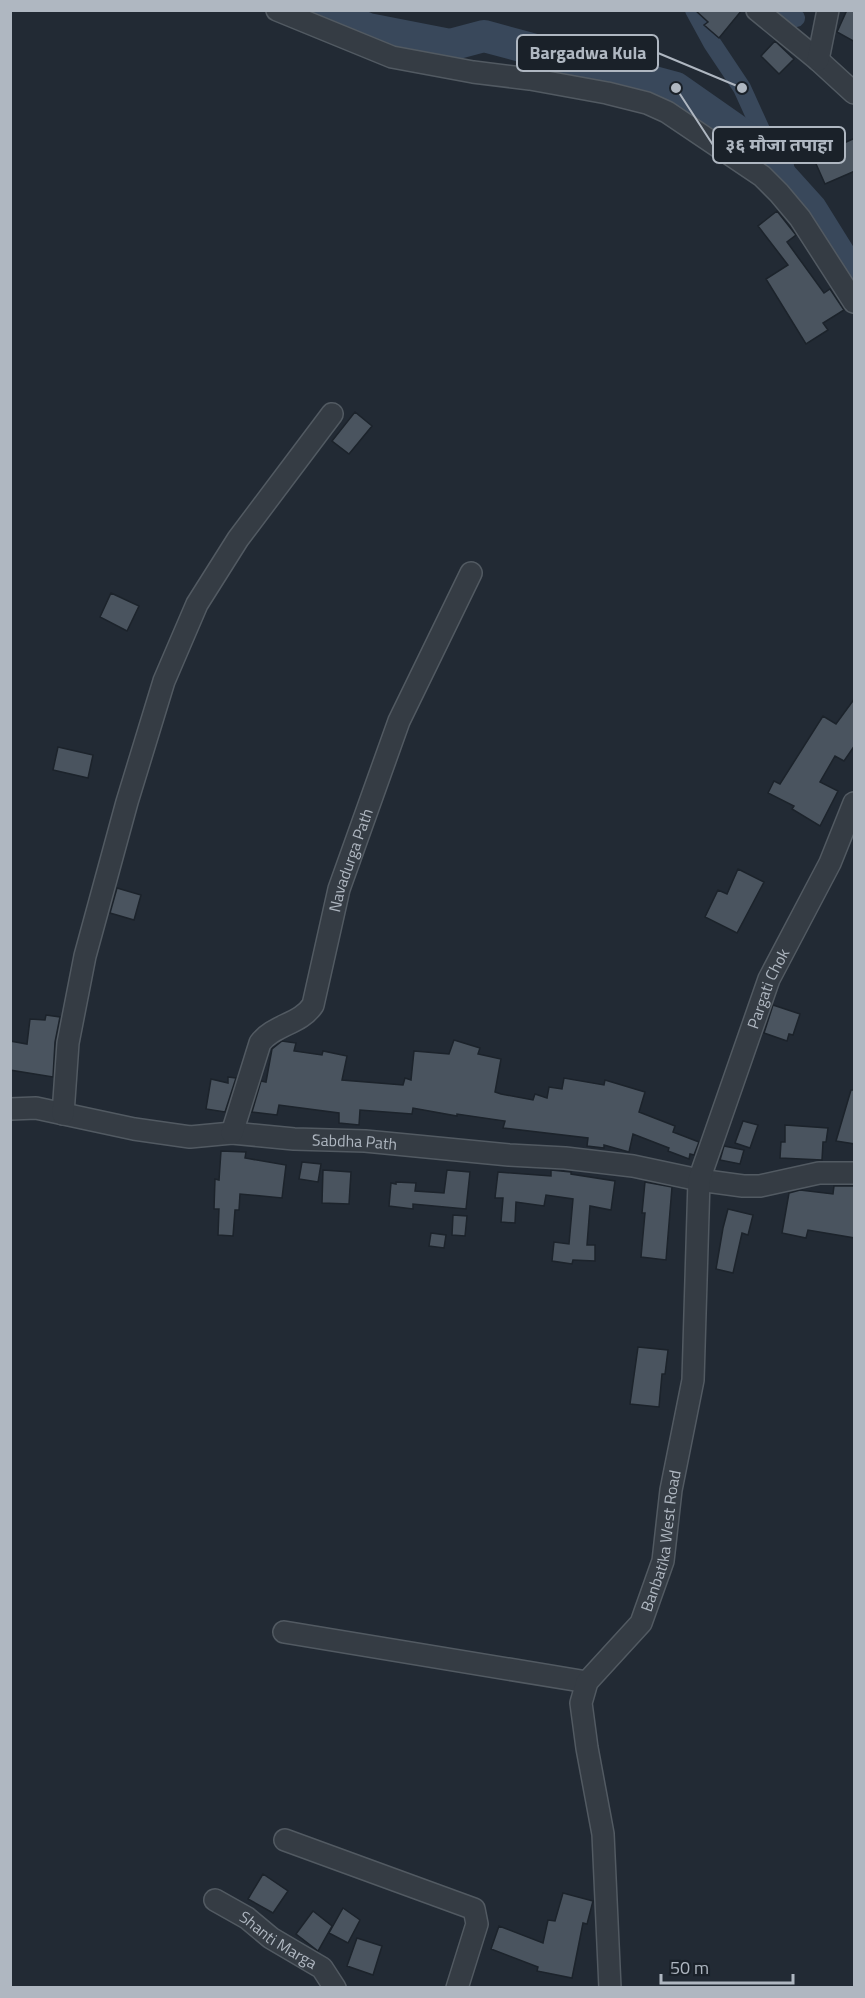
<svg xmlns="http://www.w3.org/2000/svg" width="865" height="1998" font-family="'Titillium Web','Noto Sans Devanagari',sans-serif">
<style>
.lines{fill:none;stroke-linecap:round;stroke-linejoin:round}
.canal{stroke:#39485b;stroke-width:18}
.river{stroke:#39485b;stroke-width:32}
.building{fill:#4a545f;stroke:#1c232b;stroke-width:1.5}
.minor-casing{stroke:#525a62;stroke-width:24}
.minor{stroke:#353c44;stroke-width:21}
.labels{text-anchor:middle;stroke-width:4.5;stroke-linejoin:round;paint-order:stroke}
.street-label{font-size:16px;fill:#afb7c1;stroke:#1a2129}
.leader{fill:none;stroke:#afb7c1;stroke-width:2}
.callout-dot{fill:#afb7c1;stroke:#1a2129;stroke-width:2}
.callout{fill:#1a2129;stroke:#afb7c1;stroke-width:2}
.callout-label{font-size:18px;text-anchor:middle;font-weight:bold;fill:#afb7c1}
</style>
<rect width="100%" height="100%" fill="#222a34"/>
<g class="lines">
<path class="canal" d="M 694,10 L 712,43 L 742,88 L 767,143 L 785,166 L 789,185
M 784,10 L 796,18"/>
<path class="river" d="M 323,10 L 368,29 L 450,45 L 484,36 L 676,88 L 746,137 L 811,209 L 854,278"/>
</g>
<path class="building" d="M 695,10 L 742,10 L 719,38 L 704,25 L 708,22 Z
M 847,10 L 855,10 L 855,42 L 837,32 Z
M 775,41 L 794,59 L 779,74 L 761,56 Z
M 855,138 L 855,171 L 825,184 L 813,157 Z
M 777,211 L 796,235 L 787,242 L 824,293 L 830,289 L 844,310 L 823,323 L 828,330 L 806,344 L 766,279 L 788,265 L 758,226 Z
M 355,412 L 372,426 L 349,454 L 332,441 Z
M 111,593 L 139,606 L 127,631 L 100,617 Z
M 855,698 L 855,745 L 844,761 L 835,756 L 820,782 L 838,791 L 820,826 L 792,809 L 794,806 L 768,793 L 774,781 L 780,784 L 823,716 L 836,724 Z
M 58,747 L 93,755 L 88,778 L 53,770 Z
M 738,869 L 764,882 L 737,933 L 705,917 L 718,890 L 727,894 Z
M 117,888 L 141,895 L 134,920 L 110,913 Z
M 773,1005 L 800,1014 L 793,1035 L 789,1034 L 787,1041 L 764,1033 Z
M 46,1015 L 60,1017 L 55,1042 L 53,1077 L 10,1070 L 10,1041 L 27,1044 L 30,1019 L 45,1020 Z
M 454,1040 L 480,1048 L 478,1054 L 501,1059 L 495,1092 L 501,1094 L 533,1100 L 535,1094 L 547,1098 L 549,1087 L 562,1089 L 564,1078 L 604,1085 L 605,1080 L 645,1092 L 639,1112 L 675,1126 L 673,1132 L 699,1142 L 694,1155 L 690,1154 L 689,1159 L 668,1151 L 669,1148 L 633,1134 L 629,1152 L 604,1145 L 604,1148 L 587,1146 L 588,1138 L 503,1128 L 505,1121 L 457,1114 L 457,1116 L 413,1108 L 412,1114 L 360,1110 L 359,1125 L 339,1123 L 339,1113 L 279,1105 L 277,1115 L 252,1112 L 261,1081 L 266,1082 L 272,1049 L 282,1041 L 296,1043 L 294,1051 L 322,1055 L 323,1051 L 347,1056 L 342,1080 L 403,1085 L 405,1078 L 411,1080 L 414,1051 L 449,1054 Z
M 228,1077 L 236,1078 L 225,1112 L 206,1109 L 211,1079 L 228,1083 Z
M 851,1090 L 855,1090 L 855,1144 L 836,1141 Z
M 743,1121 L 758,1125 L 750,1148 L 735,1143 Z
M 785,1125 L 828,1128 L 826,1142 L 823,1142 L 822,1160 L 780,1158 L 781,1142 L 785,1142 Z
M 724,1146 L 744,1150 L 740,1164 L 720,1160 Z
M 221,1151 L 246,1152 L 245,1158 L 286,1165 L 282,1198 L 240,1194 L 239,1210 L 235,1210 L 233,1236 L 218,1235 L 219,1209 L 214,1209 L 215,1179 L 219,1180 Z
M 302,1162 L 321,1164 L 318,1182 L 299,1179 Z
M 323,1170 L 351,1172 L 349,1204 L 322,1203 Z
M 447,1170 L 470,1172 L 466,1209 L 413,1204 L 413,1209 L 389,1206 L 391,1183 L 396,1184 L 396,1182 L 416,1183 L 415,1191 L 444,1193 Z
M 551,1170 L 571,1172 L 571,1174 L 615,1181 L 611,1210 L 590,1206 L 587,1245 L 595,1245 L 595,1261 L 573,1260 L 572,1264 L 552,1261 L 554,1242 L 569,1244 L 573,1199 L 546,1195 L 544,1206 L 516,1202 L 515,1223 L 501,1222 L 503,1198 L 495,1198 L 498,1172 L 551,1176 Z
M 645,1182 L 672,1187 L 666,1260 L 641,1257 L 645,1213 L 642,1213 Z
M 834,1186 L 855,1186 L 855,1238 L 808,1230 L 806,1238 L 782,1233 L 789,1193 L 800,1190 L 833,1194 Z
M 728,1209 L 753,1215 L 748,1235 L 742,1233 L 733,1273 L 716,1269 L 723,1228 Z
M 453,1215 L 467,1216 L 465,1236 L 452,1235 Z
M 431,1233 L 446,1235 L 444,1248 L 429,1246 Z
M 638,1347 L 668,1350 L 665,1374 L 662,1374 L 659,1407 L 630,1404 Z
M 263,1874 L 288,1891 L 273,1913 L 248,1899 Z
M 563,1893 L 593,1901 L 587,1924 L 583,1923 L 572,1978 L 537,1971 L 538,1967 L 491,1949 L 499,1926 L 543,1943 L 548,1920 L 555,1921 Z
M 343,1908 L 360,1920 L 348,1943 L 329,1933 Z
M 313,1911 L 332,1926 L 318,1951 L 296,1934 Z
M 357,1938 L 382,1946 L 373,1975 L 347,1966 Z"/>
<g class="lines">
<defs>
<g id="minor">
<path d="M 277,10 L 392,57 L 473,72 L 530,79 L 607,93 L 647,103 L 667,112 L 762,176 L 779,193 L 800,218 L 854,302"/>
<path d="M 757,10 L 818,60 L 854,93"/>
<path d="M 818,60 L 828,10"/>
<path id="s1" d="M 10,1109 L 36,1108 L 134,1129 L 190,1137 L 232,1133 L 294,1139 L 365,1141 L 509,1155 L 565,1158 L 633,1166 L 699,1180 L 743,1186 L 760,1186 L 819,1173 L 854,1173"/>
<path d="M 63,1114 L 68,1043 L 85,956 L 127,802 L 164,681 L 197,604 L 238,539 L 332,414"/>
<path id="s2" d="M 232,1133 L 260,1043 C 273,1025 301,1024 313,1005 L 339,889 L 399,721 L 471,573"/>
<path d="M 284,1632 L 587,1682"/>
<path d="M 285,1840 L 474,1909 L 477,1924 L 457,1988"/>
<path id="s3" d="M 215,1900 L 247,1918 L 271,1938 L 322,1968 L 335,1988"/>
<path id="s4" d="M 610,1988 L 603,1834 L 587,1748 L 581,1703 L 587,1682 L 641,1623 L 663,1561 L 671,1490 L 693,1380 L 699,1180 L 769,979 L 830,863 L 854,803"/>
</g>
</defs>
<use href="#minor" class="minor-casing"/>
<use href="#minor" class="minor"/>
</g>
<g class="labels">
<g class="street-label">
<text dy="6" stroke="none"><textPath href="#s2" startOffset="310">Navadurga Path</textPath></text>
<text dy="6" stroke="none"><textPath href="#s4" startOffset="1042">Pargati Chok</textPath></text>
<text dy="6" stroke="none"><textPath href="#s1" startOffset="348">Sabdha Path</textPath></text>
<text dy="6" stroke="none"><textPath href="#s4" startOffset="474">Banbatika West Road</textPath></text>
<text dy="6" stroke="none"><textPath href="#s3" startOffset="75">Shanti Marga</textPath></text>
</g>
</g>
<path class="leader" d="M742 88L658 53M676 88L713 145"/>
<g class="callout-dot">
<circle cx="742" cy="88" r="6"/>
<circle cx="676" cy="88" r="6"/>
</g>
<g class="callout">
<rect x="517" y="35" width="141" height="36" rx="6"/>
<rect x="713" y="127" width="132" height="36" rx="6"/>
</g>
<g class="callout-label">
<text x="588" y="59">Bargadwa Kula</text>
<text x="779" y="151">३६ मौजा तपाहा</text>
</g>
<rect width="865" height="1998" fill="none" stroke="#afb7c1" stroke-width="24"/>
<path d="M661 1974v9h132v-9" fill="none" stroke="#afb7c1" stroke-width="3"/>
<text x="670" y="1974" font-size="18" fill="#afb7c1" stroke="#1a2129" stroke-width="4.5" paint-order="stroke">50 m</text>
</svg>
